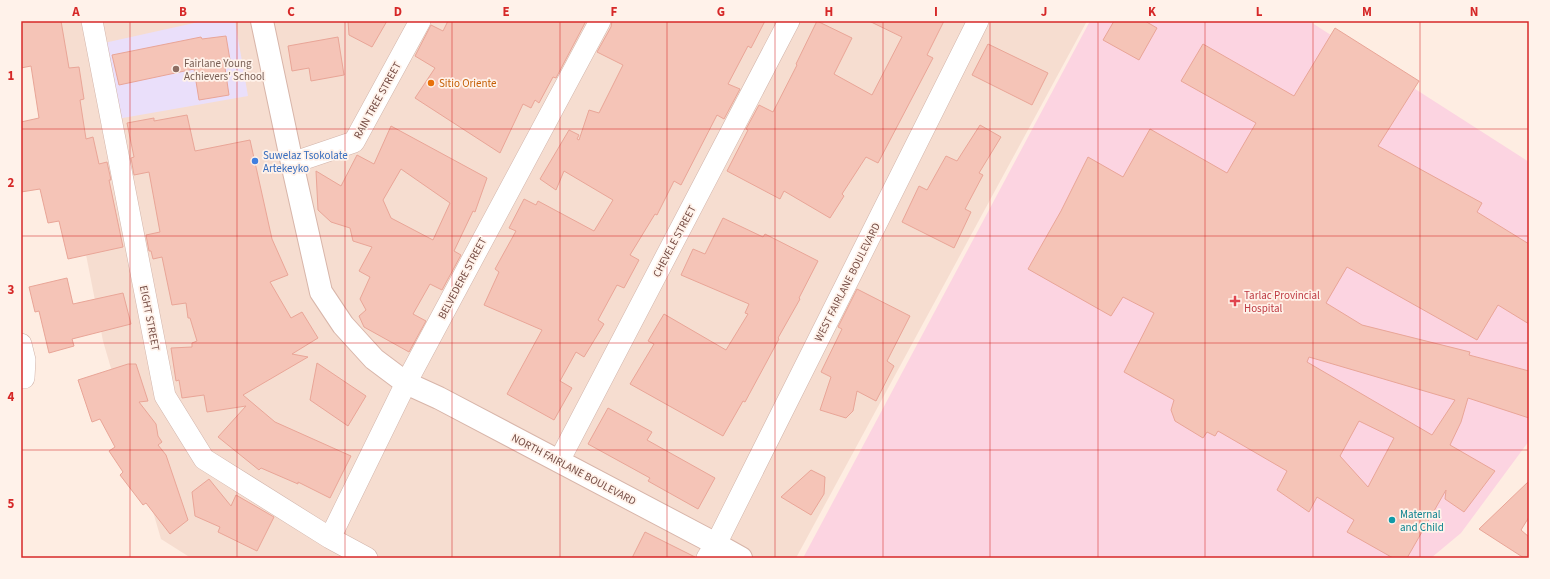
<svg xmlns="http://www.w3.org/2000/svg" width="1550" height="579" font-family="'Source Sans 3',sans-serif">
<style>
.residential{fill:#f6ddd0}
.education{fill:#eadffa}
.medical{fill:#fcd4e1}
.building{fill:#f5c4b7;stroke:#e9a597;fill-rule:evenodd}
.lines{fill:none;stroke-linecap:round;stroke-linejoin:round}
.street-casing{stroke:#d2b4aa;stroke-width:22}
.secondary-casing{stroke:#d8b5a9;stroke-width:24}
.street{stroke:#fff;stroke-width:21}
.secondary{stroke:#fff;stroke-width:22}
.grid{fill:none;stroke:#d62828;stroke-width:1;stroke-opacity:0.55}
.education-dot{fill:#8d6e63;stroke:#fff2ea;stroke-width:1.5}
.food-dot{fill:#e8710a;stroke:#fff2ea;stroke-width:1.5}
.shop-dot{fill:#3f7fe0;stroke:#fff2ea;stroke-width:1.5}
.health-dot{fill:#e0444e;stroke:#fff2ea;stroke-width:1.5}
.culture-dot{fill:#0f9aa8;stroke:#fff2ea;stroke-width:1.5}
.labels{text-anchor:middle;stroke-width:3.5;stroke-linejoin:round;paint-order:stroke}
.education-label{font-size:11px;fill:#785e54;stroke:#fff2ea;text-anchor:start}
.food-label{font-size:11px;fill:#c56008;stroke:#fff2ea;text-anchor:start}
.street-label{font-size:11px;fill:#774e46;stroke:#fff2ea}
.shop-label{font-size:11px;fill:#366cbe;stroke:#fff2ea;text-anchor:start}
.health-label{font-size:11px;fill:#be3a42;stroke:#fff2ea;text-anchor:start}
.culture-label{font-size:11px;fill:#0d838f;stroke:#fff2ea;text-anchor:start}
.neatline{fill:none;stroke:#d62828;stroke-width:1.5}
.grid-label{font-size:13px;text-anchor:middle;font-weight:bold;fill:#d62828}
</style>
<rect width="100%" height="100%" fill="#feede2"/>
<path class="residential" d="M 40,21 L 1087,21 L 796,558 L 191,558 L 161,539 L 103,341 Z"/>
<path class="education" d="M 203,21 L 235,21 L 248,96 L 117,119 L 104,43 Z"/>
<path class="medical" d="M 1090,21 L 1309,21 L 1529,162 L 1529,441 L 1461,533 L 1431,558 L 803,558 Z"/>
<path class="building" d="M 21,21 L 61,21 L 69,68 L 79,67 L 84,99 L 80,100 L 86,139 L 93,137 L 99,164 L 107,162 L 111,180 L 109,180 L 123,247 L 68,259 L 59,221 L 48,223 L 40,189 L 21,192 L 21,122 L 39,118 L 31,66 L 21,68 Z
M 348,21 L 387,21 L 372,47 L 349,35 Z
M 448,21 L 586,21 L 556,78 L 553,77 L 539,103 L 535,100 L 531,108 L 523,104 L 500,153 L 415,98 L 435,68 L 415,56 L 431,25 L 443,31 Z
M 612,21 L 765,21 L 751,48 L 748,46 L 728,84 L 740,89 L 724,119 L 717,115 L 681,185 L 674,181 L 657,215 L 655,214 L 630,255 L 639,260 L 624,288 L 617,285 L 598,320 L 604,324 L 584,357 L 576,352 L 560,381 L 572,388 L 554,420 L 507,394 L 542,330 L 484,305 L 499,272 L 495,269 L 516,231 L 509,228 L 524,199 L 536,205 L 538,201 L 594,231 L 613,200 L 564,171 L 556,190 L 540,179 L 569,130 L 579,135 L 577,139 L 579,140 L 589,110 L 599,113 L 623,65 L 597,52 L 611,27 Z
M 817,21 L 852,38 L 834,74 L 872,95 L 902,37 L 869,21 L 944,21 L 927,55 L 933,58 L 878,163 L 866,157 L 842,194 L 844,196 L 830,218 L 784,191 L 780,199 L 727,171 L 748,130 L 746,129 L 759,105 L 773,112 L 797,65 L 796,64 Z
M 1114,21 L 1145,21 L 1157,28 L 1139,60 L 1103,40 Z
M 1335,28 L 1419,81 L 1378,146 L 1482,203 L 1477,212 L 1529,244 L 1529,324 L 1498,305 L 1477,340 L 1347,267 L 1326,303 L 1362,325 L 1470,352 L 1469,355 L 1529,371 L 1529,418 L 1468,398 L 1461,422 L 1450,445 L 1495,471 L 1464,512 L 1445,499 L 1446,490 L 1407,558 L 1393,558 L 1347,532 L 1354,520 L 1317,497 L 1309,512 L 1277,490 L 1287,471 L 1218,431 L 1215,436 L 1207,432 L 1203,438 L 1175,421 L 1171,410 L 1174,400 L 1124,372 L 1154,313 L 1123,297 L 1111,316 L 1028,269 L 1061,211 L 1088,157 L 1123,177 L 1150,129 L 1227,173 L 1256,123 L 1181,81 L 1203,44 L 1294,96 ZM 1309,357 L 1455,400 L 1432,435 L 1307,362 ZM 1359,421 L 1394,438 L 1368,487 L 1340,456 Z
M 226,36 L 231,66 L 225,68 L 229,95 L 199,100 L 194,69 L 119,85 L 112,55 L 201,37 L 202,39 Z
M 338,37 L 344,75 L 311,81 L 309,68 L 292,71 L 288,46 Z
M 988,44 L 1048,73 L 1032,105 L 972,75 Z
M 187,115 L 195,151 L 250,140 L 272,239 L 288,275 L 270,282 L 291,318 L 302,312 L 318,338 L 292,354 L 308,357 L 243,395 L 275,422 L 351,456 L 330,498 L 298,482 L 298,484 L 261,468 L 259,470 L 218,437 L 246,406 L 207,412 L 204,395 L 182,398 L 179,380 L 176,381 L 171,348 L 192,347 L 192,343 L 197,341 L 190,318 L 188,318 L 186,303 L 172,305 L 162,257 L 153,259 L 151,251 L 149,251 L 146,235 L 160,232 L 149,172 L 134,175 L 131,158 L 134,157 L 127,123 L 154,118 L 154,121 Z
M 980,125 L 1001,137 L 979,173 L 983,175 L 965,209 L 971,212 L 954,248 L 902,222 L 919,186 L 927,190 L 946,156 L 957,161 Z
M 391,126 L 487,178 L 475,212 L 473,211 L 454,251 L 461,255 L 442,290 L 430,284 L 413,314 L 426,321 L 409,352 L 364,327 L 359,316 L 366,310 L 360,299 L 370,277 L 359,271 L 372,247 L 353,241 L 350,228 L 331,222 L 318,210 L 316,171 L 341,186 L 357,155 L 374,164 ZM 401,169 L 450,203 L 433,240 L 391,218 L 383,200 Z
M 723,218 L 763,237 L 765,234 L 818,261 L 799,298 L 800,299 L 778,338 L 779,339 L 745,402 L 743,401 L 723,436 L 630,384 L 654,344 L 648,341 L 664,314 L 726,350 L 748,314 L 745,313 L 749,304 L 681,275 L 693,249 L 705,254 Z
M 67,278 L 73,304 L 123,293 L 131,324 L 72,339 L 74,346 L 49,353 L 39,311 L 35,312 L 29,287 Z
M 857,289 L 910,316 L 887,361 L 894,366 L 876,401 L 857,391 L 853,411 L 846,418 L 820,410 L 831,377 L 821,372 L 842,329 L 838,327 Z
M 317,363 L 366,396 L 348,426 L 310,400 Z
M 128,364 L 136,364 L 148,401 L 139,402 L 156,424 L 158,436 L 162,442 L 158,445 L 166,455 L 188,520 L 170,534 L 146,503 L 143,505 L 120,475 L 123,472 L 109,451 L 115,447 L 100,419 L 92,422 L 78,380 Z
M 608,408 L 652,432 L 647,440 L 715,478 L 698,509 L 648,481 L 650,478 L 588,444 Z
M 811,470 L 825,477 L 824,494 L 811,515 L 781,497 Z
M 209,479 L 231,506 L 236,495 L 274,517 L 257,551 L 218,532 L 220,527 L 195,516 L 192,492 Z
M 1529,481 L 1529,517 L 1521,530 L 1529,537 L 1529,558 L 1524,558 L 1479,529 Z
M 645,532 L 695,557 L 695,558 L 632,558 Z"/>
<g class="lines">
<defs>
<path id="street" d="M 92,21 L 165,396 L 204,459 L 330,538 L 367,558
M 292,163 L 354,142 L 420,21
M 21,344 L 25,360 L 24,378 L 21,378
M 559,461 L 789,21
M 330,538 L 406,383 L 600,21
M 707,558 L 716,544 L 978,21"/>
<path id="secondary" d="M 262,21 L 292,163 L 321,292 L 343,325 L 374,359 L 406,383 L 439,398 L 716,544 L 741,558"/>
</defs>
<use href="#street" class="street-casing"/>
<use href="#secondary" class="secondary-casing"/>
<use href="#street" class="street"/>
<use href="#secondary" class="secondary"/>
</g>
<path class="grid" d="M 130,21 L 130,558M 237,21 L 237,558M 345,21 L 345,558M 452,21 L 452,558M 560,21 L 560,558M 667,21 L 667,558M 775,21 L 775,558M 883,21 L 883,558M 990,21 L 990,558M 1098,21 L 1098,558M 1205,21 L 1205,558M 1313,21 L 1313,558M 1420,21 L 1420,558M 21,129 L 1529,129M 21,236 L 1529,236M 21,343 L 1529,343M 21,450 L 1529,450"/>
<circle class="education-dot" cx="176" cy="69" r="4"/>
<circle class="food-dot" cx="431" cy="83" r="4"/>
<circle class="shop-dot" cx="255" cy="161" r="4"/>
<path class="health-dot" d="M1233 295h4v4h4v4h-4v4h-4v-4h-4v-4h4z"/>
<circle class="culture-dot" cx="1392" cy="520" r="4"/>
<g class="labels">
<g class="education-label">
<text x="184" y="67">Fairlane Young<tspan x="184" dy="13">Achievers' School</tspan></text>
</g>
<g class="food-label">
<text x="439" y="87">Sitio Oriente</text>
</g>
<g class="street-label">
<text transform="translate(377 100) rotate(-61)" y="4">RAIN TREE STREET</text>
<text transform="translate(674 241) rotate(-62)" y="4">CHEVELE STREET</text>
<text transform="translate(462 278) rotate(-62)" y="4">BELVEDERE STREET</text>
<text transform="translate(847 282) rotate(-63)" y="4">WEST FAIRLANE BOULEVARD</text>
<text transform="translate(150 318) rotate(79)" y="4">EIGHT STREET</text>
<text transform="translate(574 469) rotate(28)" y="4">NORTH FAIRLANE BOULEVARD</text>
</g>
<g class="shop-label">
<text x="263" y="159">Suwelaz Tsokolate<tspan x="263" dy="13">Artekeyko</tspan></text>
</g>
<g class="health-label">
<text x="1244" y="299">Tarlac Provincial<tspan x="1244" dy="13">Hospital</tspan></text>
</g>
<g class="culture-label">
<text x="1400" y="518">Maternal<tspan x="1400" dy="13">and Child</tspan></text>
</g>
</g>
<rect width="1550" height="579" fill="none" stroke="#fff2ea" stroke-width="44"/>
<rect x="22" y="22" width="1506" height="535" class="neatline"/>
<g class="grid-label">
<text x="76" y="16">A</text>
<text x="183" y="16">B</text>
<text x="291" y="16">C</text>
<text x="398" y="16">D</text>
<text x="506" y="16">E</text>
<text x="614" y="16">F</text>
<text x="721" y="16">G</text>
<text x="829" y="16">H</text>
<text x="936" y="16">I</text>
<text x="1044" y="16">J</text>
<text x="1152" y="16">K</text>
<text x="1259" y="16">L</text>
<text x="1367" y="16">M</text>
<text x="1474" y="16">N</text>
<text x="11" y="80">1</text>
<text x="11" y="187">2</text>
<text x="11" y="294">3</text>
<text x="11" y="401">4</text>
<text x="11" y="508">5</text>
</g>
</svg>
